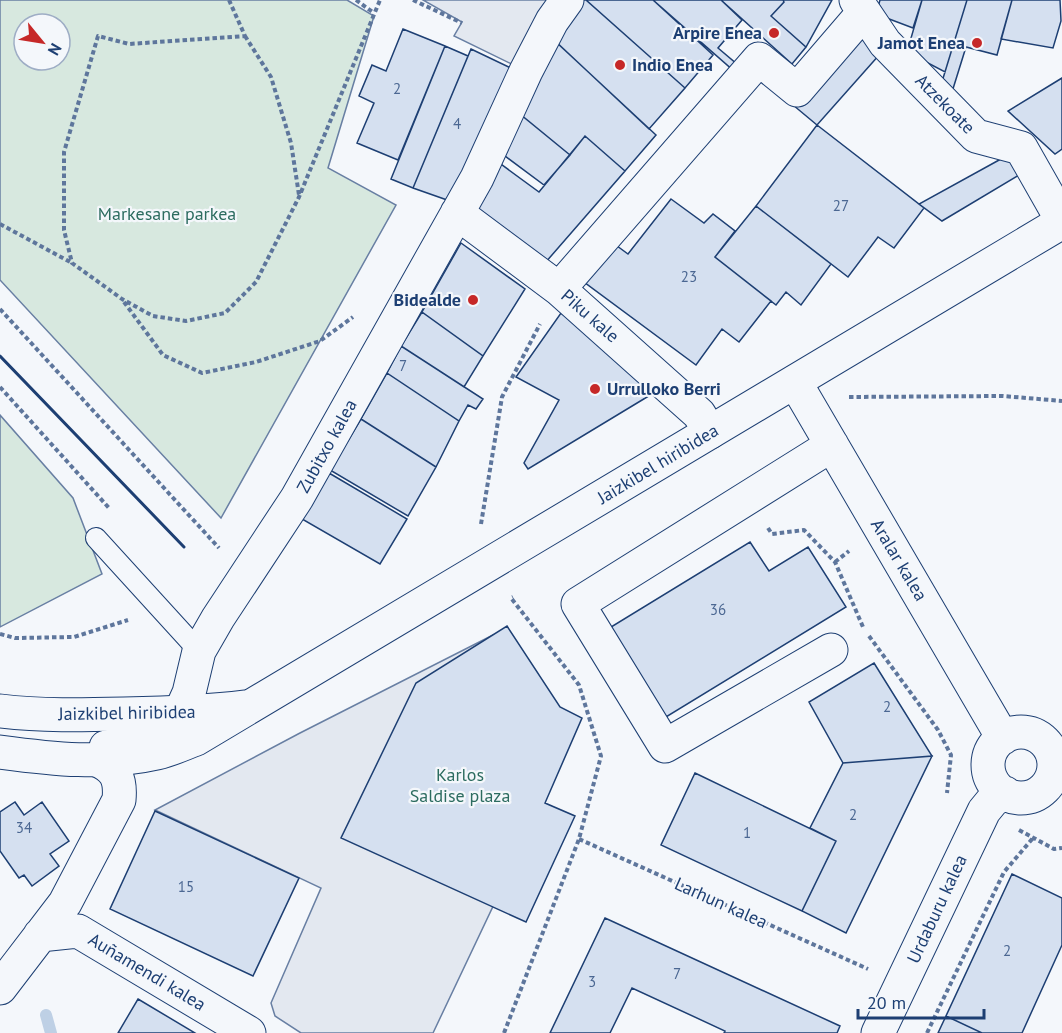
<svg xmlns="http://www.w3.org/2000/svg" width="1062" height="1033" font-family="'PT Sans',sans-serif">
<style>
.green{fill:#d7e8df;stroke:#687fa3;stroke-width:1.5;fill-rule:evenodd}
.parking{fill:#e3e8f0;stroke:#687fa3;stroke-width:1.5}
.lines{fill:none;stroke-linecap:round;stroke-linejoin:round}
.stream{stroke:#bed0e5;stroke-width:12}
.building{fill:#d5e0f0;stroke:#1d3f73;stroke-width:1.5}
.lane-casing{stroke:#1d3f73;stroke-width:22}
.street-casing{stroke:#1d3f73;stroke-width:35}
.secondary-casing{stroke:#1d3f73;stroke-width:35}
.path{stroke:#5e769c;stroke-width:4;stroke-dasharray:4.5 3;stroke-linecap:butt}
.lane{stroke:#f4f7fb;stroke-width:20}
.street{stroke:#f4f7fb;stroke-width:33}
.secondary{stroke:#f4f7fb;stroke-width:33}
.wall{stroke:#1d3f73;stroke-width:3}
.poi-dot{fill:#c62828;stroke:#f4f7fb;stroke-width:2}
.labels{text-anchor:middle;stroke-width:4.5;stroke-linejoin:round;paint-order:stroke}
.number-label{font-size:15px;fill:#4b6792}
.poi-label{font-size:18px;font-weight:bold;fill:#1d3f73;stroke:#f4f7fb;text-anchor:end}
.street-label{font-size:18px;fill:#1d3f73;stroke:#f4f7fb}
.park-label{font-size:18px;fill:#2c6c60;stroke:#f4f7fb}
</style>
<rect width="100%" height="100%" fill="#f4f7fb"/>
<path class="green" d="M 0,0 L 347,0 L 374,16 L 328,168 L 396,205 L 221,518 L 0,280 ZM 24,24 L 60,24 L 60,60 L 24,60 Z
M 0,415 L 73,498 L 102,574 L 0,627 Z"/>
<path class="parking" d="M 423,0 L 579,0 L 526,71 L 454,36 L 462,22 Z
M 493,635 L 496,900 L 433,1033 L 301,1033 L 275,1016 L 271,1003 L 321,888 L 155,810 L 300,733 Z"/>
<g class="lines">
<path class="stream" d="M 46,1015 L 51,1033"/>
</g>
<path class="building" d="M 583,0 L 586,0 L 685,88 L 649,129 L 552,38 Z
M 586,0 L 653,0 L 713,55 L 685,88 Z
M 653,0 L 721,0 L 742,20 L 718,48 L 738,65 L 734,71 Z
M 721,0 L 783,0 L 784,2 L 771,16 L 806,47 L 792,64 Z
M 783,0 L 832,0 L 806,47 L 771,16 L 784,2 Z
M 880,0 L 922,0 L 913,28 L 876,14 Z
M 922,0 L 967,0 L 945,72 L 907,52 Z
M 967,0 L 1012,0 L 997,55 L 966,47 L 952,92 L 941,85 Z
M 1012,0 L 1060,0 L 1061,21 L 1053,48 L 1001,39 Z
M 403,29 L 445,46 L 398,160 L 357,143 L 374,103 L 359,96 L 372,65 L 386,71 Z
M 857,30 L 880,54 L 817,125 L 793,105 Z
M 556,42 L 656,135 L 625,171 L 585,136 L 570,155 L 520,114 Z
M 445,46 L 468,56 L 413,188 L 391,179 Z
M 471,49 L 513,69 L 450,201 L 413,188 Z
M 1062,78 L 1062,149 L 1055,154 L 1008,111 Z
M 520,114 L 570,155 L 544,185 L 501,153 Z
M 817,125 L 924,208 L 894,248 L 878,237 L 848,277 L 756,206 Z
M 585,136 L 625,171 L 545,263 L 476,213 L 498,162 L 539,192 Z
M 1010,154 L 1029,169 L 942,221 L 919,204 Z
M 671,199 L 704,223 L 713,214 L 735,231 L 715,257 L 771,301 L 739,342 L 722,329 L 696,365 L 584,282 L 613,243 L 628,254 Z
M 756,206 L 831,264 L 801,305 L 786,292 L 776,305 L 715,257 Z
M 461,243 L 525,289 L 483,356 L 422,312 Z
M 422,312 L 483,356 L 464,387 L 401,346 Z
M 561,313 L 651,384 L 652,394 L 528,469 L 524,463 L 559,400 L 516,377 Z
M 401,346 L 483,399 L 476,409 L 468,405 L 459,421 L 387,373 Z
M 387,373 L 459,421 L 436,467 L 361,419 Z
M 361,419 L 436,467 L 408,516 L 330,470 Z
M 329,473 L 407,519 L 380,564 L 302,519 Z
M 750,542 L 769,571 L 808,547 L 846,607 L 666,717 L 611,627 Z
M 507,626 L 560,707 L 582,718 L 545,803 L 575,816 L 526,922 L 341,838 L 416,683 Z
M 874,663 L 932,756 L 843,763 L 809,702 Z
M 932,756 L 846,933 L 802,911 L 836,841 L 810,828 L 843,763 Z
M 695,773 L 836,841 L 802,911 L 661,845 Z
M 15,802 L 24,815 L 42,802 L 69,841 L 50,854 L 59,866 L 32,886 L 24,875 L 19,878 L 0,851 L 0,812 Z
M 155,811 L 299,878 L 253,976 L 110,909 Z
M 1012,874 L 1062,898 L 1062,945 L 1022,1033 L 982,1033 L 946,1016 Z
M 605,918 L 840,1026 L 837,1033 L 724,1033 L 725,1031 L 632,988 L 610,1033 L 550,1033 Z
M 138,999 L 195,1033 L 118,1033 Z
M 946,1016 L 982,1033 L 938,1033 Z"/>
<g class="lines">
<defs>
<path id="lane" d="M 96,538 L 199,651"/>
<path id="street" d="M 856,0 L 885,43 L 976,136 L 1021,148 L 1062,220
M 457,213 L 559,289 L 699,414 L 710,432
M 559,289 L 759,59 L 797,90 L 864,12
M 795,382 L 1003,738
M 831,650 L 665,746 L 578,604 L 832,445
M988 765a33 33 0 1 1 66 0a33 33 0 1 1-66 0Z
M 106,747 L 145,740 L 164,730 L 180,713 L 189,693 L 199,651 L 218,618 L 297,498 L 477,178 L 526,71 L 552,21 L 567,0
M 40,935 L 78,931 L 249,1033
M 0,988 L 65,903 L 119,800 C 121,779 116,768 97,760
M 878,1033 L 984,811 L 993,800 L 1005,793"/>
<path id="secondary" d="M 0,711 C 41,716 83,715 124,714 C 164,713 204,712 244,707
M 0,752 C 52,759 105,765 157,753 C 170,750 183,744 196,739 L 1062,222"/>
</defs>
<use href="#lane" class="lane-casing"/>
<use href="#street" class="street-casing"/>
<use href="#secondary" class="secondary-casing"/>
<path class="path" d="M 229,0 L 245,36 L 129,44 L 98,36 L 64,152 L 64,230 L 72,263 L 122,299 L 153,316 L 186,321 L 225,313 L 256,282 L 299,197 L 380,0
M 356,0 L 374,13
M 413,0 L 462,23
M 245,36 L 271,77 L 291,143 L 299,195
M 0,224 L 72,263
M 124,302 L 163,355 L 202,373 L 256,362 L 320,341 L 353,317
M 0,309 L 219,548
M 0,387 L 109,508
M 849,397 L 1003,396 L 1062,401
M 481,524 L 502,397 L 540,324
M 768,528 L 772,534 L 804,530 L 835,562 L 863,627
M 835,562 L 849,551
M 0,634 L 15,638 L 74,637 L 128,620
M 869,636 L 938,730 L 951,755 L 947,793
M 1019,830 L 1054,849 L 1062,848
M 579,839 L 868,969
M 504,1033 L 579,839 L 601,756 L 579,685 L 511,598 L 513,597
M 927,1033 L 1004,872 L 1033,838"/>
<use href="#lane" class="lane"/>
<use href="#street" class="street"/>
<use href="#secondary" class="secondary"/>
<path class="wall" d="M 0,356 L 184,547"/>
</g>
<g class="poi-dot">
<circle cx="774" cy="33" r="6"/>
<circle cx="977" cy="43" r="6"/>
<circle cx="620" cy="65" r="6"/>
<circle cx="473" cy="300" r="6"/>
<circle cx="595" cy="389" r="6"/>
</g>
<g class="labels">
<g class="number-label">
<text x="397" y="94">2</text>
<text x="457" y="129">4</text>
<text x="841" y="211">27</text>
<text x="689" y="282">23</text>
<text x="403" y="371">7</text>
<text x="718" y="615">36</text>
<text x="887" y="712">2</text>
<text x="853" y="820">2</text>
<text x="24" y="833">34</text>
<text x="747" y="838">1</text>
<text x="186" y="892">15</text>
<text x="1007" y="956">2</text>
<text x="677" y="979">7</text>
<text x="592" y="987">3</text>
</g>
<g class="poi-label">
<text x="762" y="39">Arpire Enea</text>
<text x="965" y="49">Jamot Enea</text>
<text x="632" y="71" text-anchor="start">Indio Enea</text>
<text x="461" y="306">Bidealde</text>
<text x="607" y="395" text-anchor="start">Urrulloko Berri</text>
</g>
<g class="street-label">
<text transform="translate(945 104) rotate(45)" y="6">Atzekoate</text>
<text transform="translate(590 316) rotate(41)" y="6">Piku kale</text>
<text transform="translate(327 446) rotate(-61)" y="6">Zubitxo kalea</text>
<text transform="translate(658 464) rotate(-31)" y="6">Jaizkibel hiribidea</text>
<text transform="translate(899 560) rotate(59)" y="6">Aralar kalea</text>
<text transform="translate(127 713) rotate(-1)" y="6">Jaizkibel hiribidea</text>
<text transform="translate(721 903) rotate(24)" y="6">Larhun kalea</text>
<text transform="translate(937 909) rotate(-65)" y="6">Urdaburu kalea</text>
<text transform="translate(147 972) rotate(31)" y="6">Auñamendi kalea</text>
</g>
<g class="park-label">
<text x="167" y="220">Markesane parkea</text>
<text x="460" y="781">Karlos<tspan x="460" dy="21">Saldise plaza</tspan></text>
</g>
</g>
<g transform="translate(42 42) rotate(120)"><circle r="28" fill="#f4f7fb" stroke="#9eadc5" stroke-width="1.5"/>
<path d="M0-4.5L10 22L0 15L-10 22Z" fill="#c62828"/>
<text y="-9" font-size="16" font-weight="bold" text-anchor="middle" fill="#1d3f73">N</text>
</g>
<path d="M858 1009v9h126v-9" fill="none" stroke="#1d3f73" stroke-width="3"/>
<text x="867" y="1009" font-size="18" fill="#1d3f73" stroke="#f4f7fb" stroke-width="4.5" paint-order="stroke">20 m</text>
</svg>
